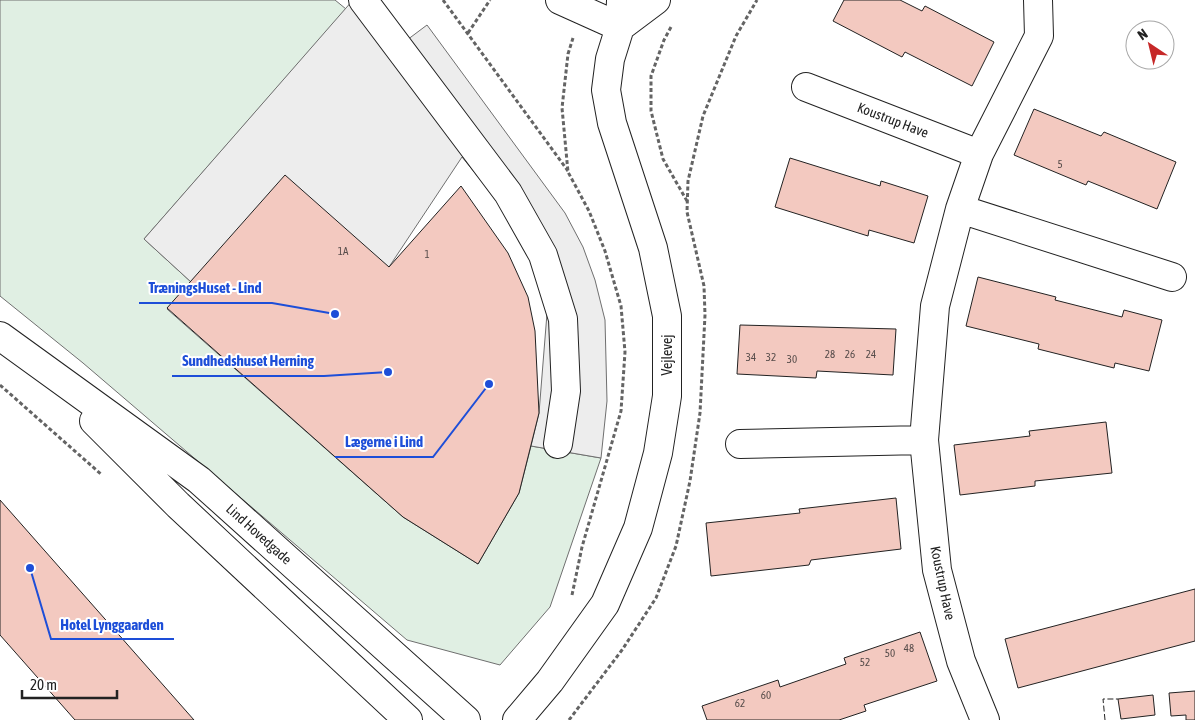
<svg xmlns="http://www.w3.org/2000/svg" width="1195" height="720" font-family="'Asap Condensed',sans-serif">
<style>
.green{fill:#e0efe3;stroke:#6f6f6f}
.parking{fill:#ededed;stroke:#6f6f6f}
.building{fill:#f3c9c0;stroke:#222}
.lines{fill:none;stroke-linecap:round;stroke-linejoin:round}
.minor-casing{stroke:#222;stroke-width:30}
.major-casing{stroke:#222;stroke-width:30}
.path{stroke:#646464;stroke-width:3;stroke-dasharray:4 2.5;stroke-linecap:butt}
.minor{stroke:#fff;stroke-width:28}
.major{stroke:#fff;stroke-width:28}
.fence{stroke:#222;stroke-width:1;stroke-dasharray:6 2.5;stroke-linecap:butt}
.labels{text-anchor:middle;stroke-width:4;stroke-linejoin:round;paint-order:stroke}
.number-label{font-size:11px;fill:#564c4a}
.street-label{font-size:14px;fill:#222;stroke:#fff}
.leader{fill:none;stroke:#1d4ed8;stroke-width:2}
.callout-dot{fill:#1d4ed8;stroke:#fff;stroke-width:2}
.callout-label{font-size:15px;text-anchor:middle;font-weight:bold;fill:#1d4ed8;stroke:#fff;stroke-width:4;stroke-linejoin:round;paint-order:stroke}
</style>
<rect width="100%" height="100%" fill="#fff"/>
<path class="green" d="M 0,0 L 335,0 L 346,9 L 144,239 L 191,282 L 167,309 L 403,517 L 478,564 L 519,493 L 531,446 L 601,458 L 550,607 L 500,665 L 407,640 L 83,363 L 0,296 Z"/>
<path class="parking" d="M 353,0 L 407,40 L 427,25 L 565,213 L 583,247 L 595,280 L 605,320 L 607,401 L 601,458 L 531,446 L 539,413 L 548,301 L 539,276 L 497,200 L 462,157 L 389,267 L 191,282 L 144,239 Z"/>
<path class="building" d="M 844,0 L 900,0 L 922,11 L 925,6 L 994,42 L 972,86 L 905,52 L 902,57 L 833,21 Z
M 1034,109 L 1101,136 L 1104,132 L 1176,162 L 1157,209 L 1088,181 L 1086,185 L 1014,155 Z
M 790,158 L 880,186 L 881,181 L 928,196 L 914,243 L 869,230 L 868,236 L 775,207 Z
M 285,175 L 389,267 L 461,186 L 508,253 L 528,297 L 535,331 L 539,413 L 519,493 L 478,564 L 403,517 L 167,308 Z
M 978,277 L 1056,297 L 1055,300 L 1122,317 L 1124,310 L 1162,320 L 1149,371 L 1115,363 L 1114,368 L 1038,349 L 1039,344 L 966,326 Z
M 740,325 L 896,329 L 893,375 L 817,371 L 816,378 L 737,374 Z
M 1106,422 L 1112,473 L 1035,481 L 1035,486 L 960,495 L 954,445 L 1030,436 L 1029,431 Z
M 896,498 L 901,549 L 811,560 L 809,565 L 711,576 L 706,523 L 800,513 L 799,509 Z
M 0,500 L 194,720 L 75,720 L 0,635 Z
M 1195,589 L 1195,641 L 1018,688 L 1005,639 Z
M 920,632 L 937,681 L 864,705 L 866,711 L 839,720 L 707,720 L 702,706 L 778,680 L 780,687 L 846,664 L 844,658 Z
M 1195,691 L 1195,720 L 1186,720 L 1186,715 L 1171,716 L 1169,693 Z
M 1153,695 L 1155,715 L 1121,719 L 1118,699 Z"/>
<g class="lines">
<defs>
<path id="minor" d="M 363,0 L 508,193 L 543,255 L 563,319 L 566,391 L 558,444
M 560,0 L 620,27
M 620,27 L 656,0
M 806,87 L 979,154
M 960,209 L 1172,277
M 740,444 L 924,440
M 517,720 L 550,681 L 605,604 L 638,528 L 658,453 L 667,396 L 667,316 L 653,248 L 612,123 L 606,90 L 610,59 L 620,27 L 621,0
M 985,720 L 961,661 L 937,570 L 924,440 L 935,306 L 960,209 L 979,154 L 1039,36 L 1038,0"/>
<path id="major" d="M 0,336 L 199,480 L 466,720
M 94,421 L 178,505 L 408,720"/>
</defs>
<use href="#minor" class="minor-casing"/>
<use href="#major" class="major-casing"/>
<path class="path" d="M 443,0 L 568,171
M 671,27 L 664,40 L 651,76 L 651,111 L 663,159 L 687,201
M 468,33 L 490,0
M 0,385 L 102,475
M 572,595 L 582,547 L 621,411 L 625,352 L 621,306 L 605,251 L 589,211 L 568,172 L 562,108 L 568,54 L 573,38
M 569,720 L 622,650 L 656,598 L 676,546 L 690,481 L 700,413 L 705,315 L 704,286 L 687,212 L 688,181 L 703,116 L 736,36 L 757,0"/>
<use href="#minor" class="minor"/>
<use href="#major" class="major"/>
<path class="fence" d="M 1105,720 L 1103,699 L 1118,699"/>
</g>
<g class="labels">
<g class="number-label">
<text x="1060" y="168">5</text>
<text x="343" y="255">1A</text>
<text x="427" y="258">1</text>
<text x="830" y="358">28</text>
<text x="850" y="358">26</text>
<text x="871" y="358">24</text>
<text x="751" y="361">34</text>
<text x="771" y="361">32</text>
<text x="792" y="363">30</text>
<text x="909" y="652">48</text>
<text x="890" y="657">50</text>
<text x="865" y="666">52</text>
<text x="766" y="699">60</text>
<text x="740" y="707">62</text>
</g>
<g class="street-label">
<text transform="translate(893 120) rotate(21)" y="5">Koustrup Have</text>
<text transform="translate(667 355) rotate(-90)" y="5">Vejlevej</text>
<text transform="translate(259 534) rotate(42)" y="5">Lind Hovedgade</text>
<text transform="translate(943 583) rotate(78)" y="5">Koustrup Have</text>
</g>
</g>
<path class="leader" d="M335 314L272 303H139M388 372L324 376H172M489 384L433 457H335M30 568L51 639H174"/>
<g class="callout-dot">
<circle cx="335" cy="314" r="5"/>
<circle cx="388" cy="372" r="5"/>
<circle cx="489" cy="384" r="5"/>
<circle cx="30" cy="568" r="5"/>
</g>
<g class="callout-label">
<text x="205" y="293">TræningsHuset - Lind</text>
<text x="248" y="366">Sundhedshuset Herning</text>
<text x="384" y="447">Lægerne i Lind</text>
<text x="112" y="630">Hotel Lynggaarden</text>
</g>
<g transform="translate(1150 45) rotate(325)"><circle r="24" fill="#ffffff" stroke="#a7a7a7"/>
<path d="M0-4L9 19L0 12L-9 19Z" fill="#c62828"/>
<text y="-8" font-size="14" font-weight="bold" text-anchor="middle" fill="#222222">N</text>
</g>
<path d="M22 690v8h95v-8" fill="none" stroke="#222222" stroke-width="2.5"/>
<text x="30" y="690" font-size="15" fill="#222222" stroke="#ffffff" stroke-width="4" paint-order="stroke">20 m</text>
</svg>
